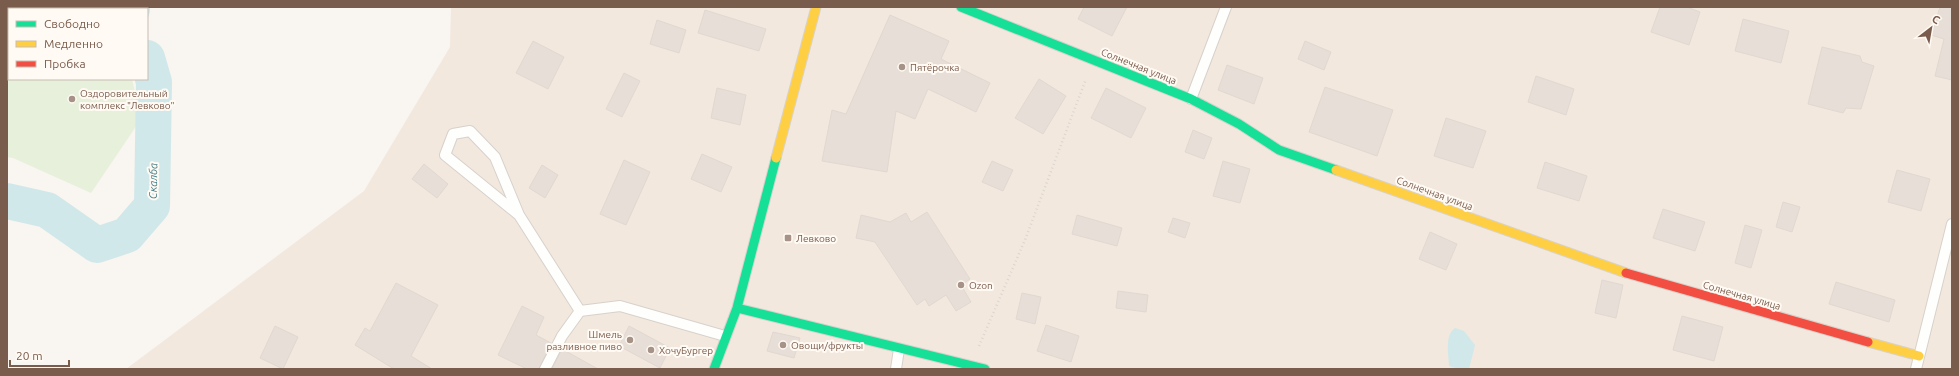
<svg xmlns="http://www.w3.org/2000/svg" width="1959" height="376" font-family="Ubuntu,sans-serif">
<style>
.residential{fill:#f2e8de}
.green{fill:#e7f0db}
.water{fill:#d0e8ea}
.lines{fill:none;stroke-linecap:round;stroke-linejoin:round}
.river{stroke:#d0e8ea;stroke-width:36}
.building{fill:#e6ded7;stroke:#e2d8d2}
.lane-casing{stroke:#d7d1cb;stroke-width:12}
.fast-casing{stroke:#d9d2cb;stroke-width:11}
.slow-casing{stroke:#d9d2cb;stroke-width:11}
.jam-casing{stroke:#d9d2cb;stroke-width:11}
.path{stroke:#dcd5d0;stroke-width:2.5;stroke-dasharray:1 3;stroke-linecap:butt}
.lane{stroke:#fefefd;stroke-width:10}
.fast{stroke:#16e098;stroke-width:9}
.slow{stroke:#ffcf43;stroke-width:9}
.jam{stroke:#f24e42;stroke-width:9}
.poi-dot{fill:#a69286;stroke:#fffaf3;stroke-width:1.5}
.labels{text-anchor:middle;stroke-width:4;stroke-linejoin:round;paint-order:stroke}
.street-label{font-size:10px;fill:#7a5c4d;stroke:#fffaf3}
.poi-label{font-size:10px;fill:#7a5c4d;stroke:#fffaf3;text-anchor:start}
.water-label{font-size:11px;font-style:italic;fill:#437c86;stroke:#fffaf3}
</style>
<rect width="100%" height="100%" fill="#f9f5f0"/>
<path class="residential" d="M 451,7 L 1952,7 L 1952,369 L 126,369 L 364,191 L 450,47 Z"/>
<path class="green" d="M 7,7 L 118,7 L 118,9 L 9,9 L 9,79 L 132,79 L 141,119 L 91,193 L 13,158 L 7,157 Z"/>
<path class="water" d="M 1455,328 L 1464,331 L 1475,345 L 1469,369 L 1459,369 L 1449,366 C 1449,354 1444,336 1455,328 Z"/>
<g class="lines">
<path class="river" d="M 131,7 L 132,9
M 7,201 L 47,210 L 97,245 L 127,235 L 152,206 L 154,82 L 147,58"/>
</g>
<path class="building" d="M 1084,7 L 1127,7 L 1112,36 L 1078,19 Z
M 1660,7 L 1687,7 L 1700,12 L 1689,45 L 1651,32 Z
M 1940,7 L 1952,7 L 1952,80 L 1935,76 L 1944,39 L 1931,35 Z
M 705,10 L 766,29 L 759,51 L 698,33 Z
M 890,15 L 949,41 L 941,59 L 990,83 L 976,112 L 928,89 L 915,119 L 896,111 L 887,172 L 822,161 L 832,110 L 846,114 Z
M 1743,19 L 1789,31 L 1781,63 L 1735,51 Z
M 657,20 L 686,30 L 679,53 L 650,44 Z
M 533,41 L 564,57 L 548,89 L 516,73 Z
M 1305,41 L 1331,52 L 1324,70 L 1298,59 Z
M 1822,47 L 1860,56 L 1862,62 L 1874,66 L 1861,109 L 1846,108 L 1843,113 L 1808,104 Z
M 1227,65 L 1263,78 L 1254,104 L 1218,90 Z
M 624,73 L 640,81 L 622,117 L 606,109 Z
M 1536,76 L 1574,89 L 1566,115 L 1528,102 Z
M 1039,79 L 1066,96 L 1043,134 L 1015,118 Z
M 1325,87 L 1393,110 L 1377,156 L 1309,132 Z
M 717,88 L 746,95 L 740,125 L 711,118 Z
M 1106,88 L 1146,108 L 1131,138 L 1091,118 Z
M 1446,118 L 1486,131 L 1473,168 L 1434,156 Z
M 1193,130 L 1212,138 L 1204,159 L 1185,152 Z
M 702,154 L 732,167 L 721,192 L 691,179 Z
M 624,160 L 650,172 L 626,225 L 600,214 Z
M 992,161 L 1013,170 L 1003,191 L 982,182 Z
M 1223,161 L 1250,169 L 1240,203 L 1213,196 Z
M 1545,162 L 1587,176 L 1579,201 L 1537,188 Z
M 424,164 L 448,184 L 437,198 L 412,179 Z
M 542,165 L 558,175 L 545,198 L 529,188 Z
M 1897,170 L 1930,179 L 1921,211 L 1888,202 Z
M 1783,202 L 1800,207 L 1792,232 L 1776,227 Z
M 1663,209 L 1705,222 L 1695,251 L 1653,238 Z
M 927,212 L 970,279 L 961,285 L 971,302 L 956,311 L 946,295 L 929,306 L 925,299 L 917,305 L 875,242 L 856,238 L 861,215 L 890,222 L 906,213 L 911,222 Z
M 1077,215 L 1122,228 L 1117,246 L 1072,234 Z
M 1173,218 L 1190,223 L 1185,238 L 1168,232 Z
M 1745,225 L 1762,230 L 1751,268 L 1735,263 Z
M 1430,232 L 1457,244 L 1446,270 L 1419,259 Z
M 1602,280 L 1623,285 L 1616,318 L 1595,313 Z
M 1836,282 L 1895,300 L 1889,322 L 1829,304 Z
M 396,283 L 438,305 L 411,356 L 432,369 L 394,369 L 355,345 L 365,328 L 370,331 Z
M 1118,291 L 1148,295 L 1146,312 L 1116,308 Z
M 1022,293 L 1041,297 L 1035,324 L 1016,319 Z
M 522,306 L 544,317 L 536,335 L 551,343 L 539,369 L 527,369 L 498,355 Z
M 1682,316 L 1723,327 L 1714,361 L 1673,350 Z
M 1046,325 L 1079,336 L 1071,362 L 1037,351 Z
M 275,326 L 298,337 L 283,369 L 260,358 Z
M 629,326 L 670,348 L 660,368 L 619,346 Z
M 773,332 L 800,338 L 794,358 L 767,351 Z
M 562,349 L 598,369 L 552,369 Z"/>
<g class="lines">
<defs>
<path id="lane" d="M 1191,99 L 1226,7
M 519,215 L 495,157 L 470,131 L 453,134 L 445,155 L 519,215 L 580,311 L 620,306 L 725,336
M 545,369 L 562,336 L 580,311
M 896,369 L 899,349
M 1916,369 L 1952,224"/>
<path id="fast" d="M 961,7 L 1191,99 L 1239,124 L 1279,150 L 1336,170
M 737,308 L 985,369
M 714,369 L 737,308 L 776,158"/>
<path id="slow" d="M 776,158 L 816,7
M 1336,170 L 1626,273
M 1868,342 L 1919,356"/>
<path id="jam" d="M 1626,273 L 1868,342"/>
</defs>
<use href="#lane" class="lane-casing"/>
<use href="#fast" class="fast-casing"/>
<use href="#slow" class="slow-casing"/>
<use href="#jam" class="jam-casing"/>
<path class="path" d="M 979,346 L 1025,240 L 1086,79"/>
<use href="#lane" class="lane"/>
<use href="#fast" class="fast"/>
<use href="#slow" class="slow"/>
<use href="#jam" class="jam"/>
</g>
<g class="poi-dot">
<circle cx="902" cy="67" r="4"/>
<circle cx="72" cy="99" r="4"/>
<rect x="784" y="234" width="8" height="8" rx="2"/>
<circle cx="961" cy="285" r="4"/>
<circle cx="630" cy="340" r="4"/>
<circle cx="783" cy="345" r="4"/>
<circle cx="651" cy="350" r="4"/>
</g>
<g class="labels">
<g class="street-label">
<text transform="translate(1139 66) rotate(22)" y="4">Солнечная улица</text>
<text transform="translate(1435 193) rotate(20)" y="4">Солнечная улица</text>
<text transform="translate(1742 295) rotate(16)" y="4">Солнечная улица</text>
</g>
<g class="poi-label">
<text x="910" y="71">Пятёрочка</text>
<text x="80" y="97">Оздоровительный<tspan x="80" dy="12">комплекс "Левково"</tspan></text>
<text x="796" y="242">Левково</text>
<text x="969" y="289">Ozon</text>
<text x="622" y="338" text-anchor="end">Шмель<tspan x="622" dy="12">разливное пиво</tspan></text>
<text x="791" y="349">Овощи/фрукты</text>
<text x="659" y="354">ХочуБургер</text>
</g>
<g class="water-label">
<text transform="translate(153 181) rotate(-89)" y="4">Скалба</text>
</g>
</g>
<rect width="1959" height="376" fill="none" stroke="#7a5c4d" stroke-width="16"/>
<rect x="8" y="8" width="140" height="72" fill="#fffaf3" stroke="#cabbb1"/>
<rect x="16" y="21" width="20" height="6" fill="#16e098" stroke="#cabbb1"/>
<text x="44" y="28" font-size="12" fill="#7a5c4d">Свободно</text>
<rect x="16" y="41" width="20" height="6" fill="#ffcf43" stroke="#cabbb1"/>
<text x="44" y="48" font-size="12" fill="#7a5c4d">Медленно</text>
<rect x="16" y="61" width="20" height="6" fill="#f24e42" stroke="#cabbb1"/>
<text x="44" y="68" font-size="12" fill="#7a5c4d">Пробка</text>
<g transform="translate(1931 28) rotate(31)" stroke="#fffaf3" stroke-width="3" paint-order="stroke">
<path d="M0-3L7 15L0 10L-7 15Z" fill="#7a5c4d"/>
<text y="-6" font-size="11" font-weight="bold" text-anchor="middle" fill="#7a5c4d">С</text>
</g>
<path d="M10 360v6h59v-6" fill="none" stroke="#7a5c4d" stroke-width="2"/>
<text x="16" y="360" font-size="12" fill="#7a5c4d" stroke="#fffaf3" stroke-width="3" paint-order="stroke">20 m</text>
</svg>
